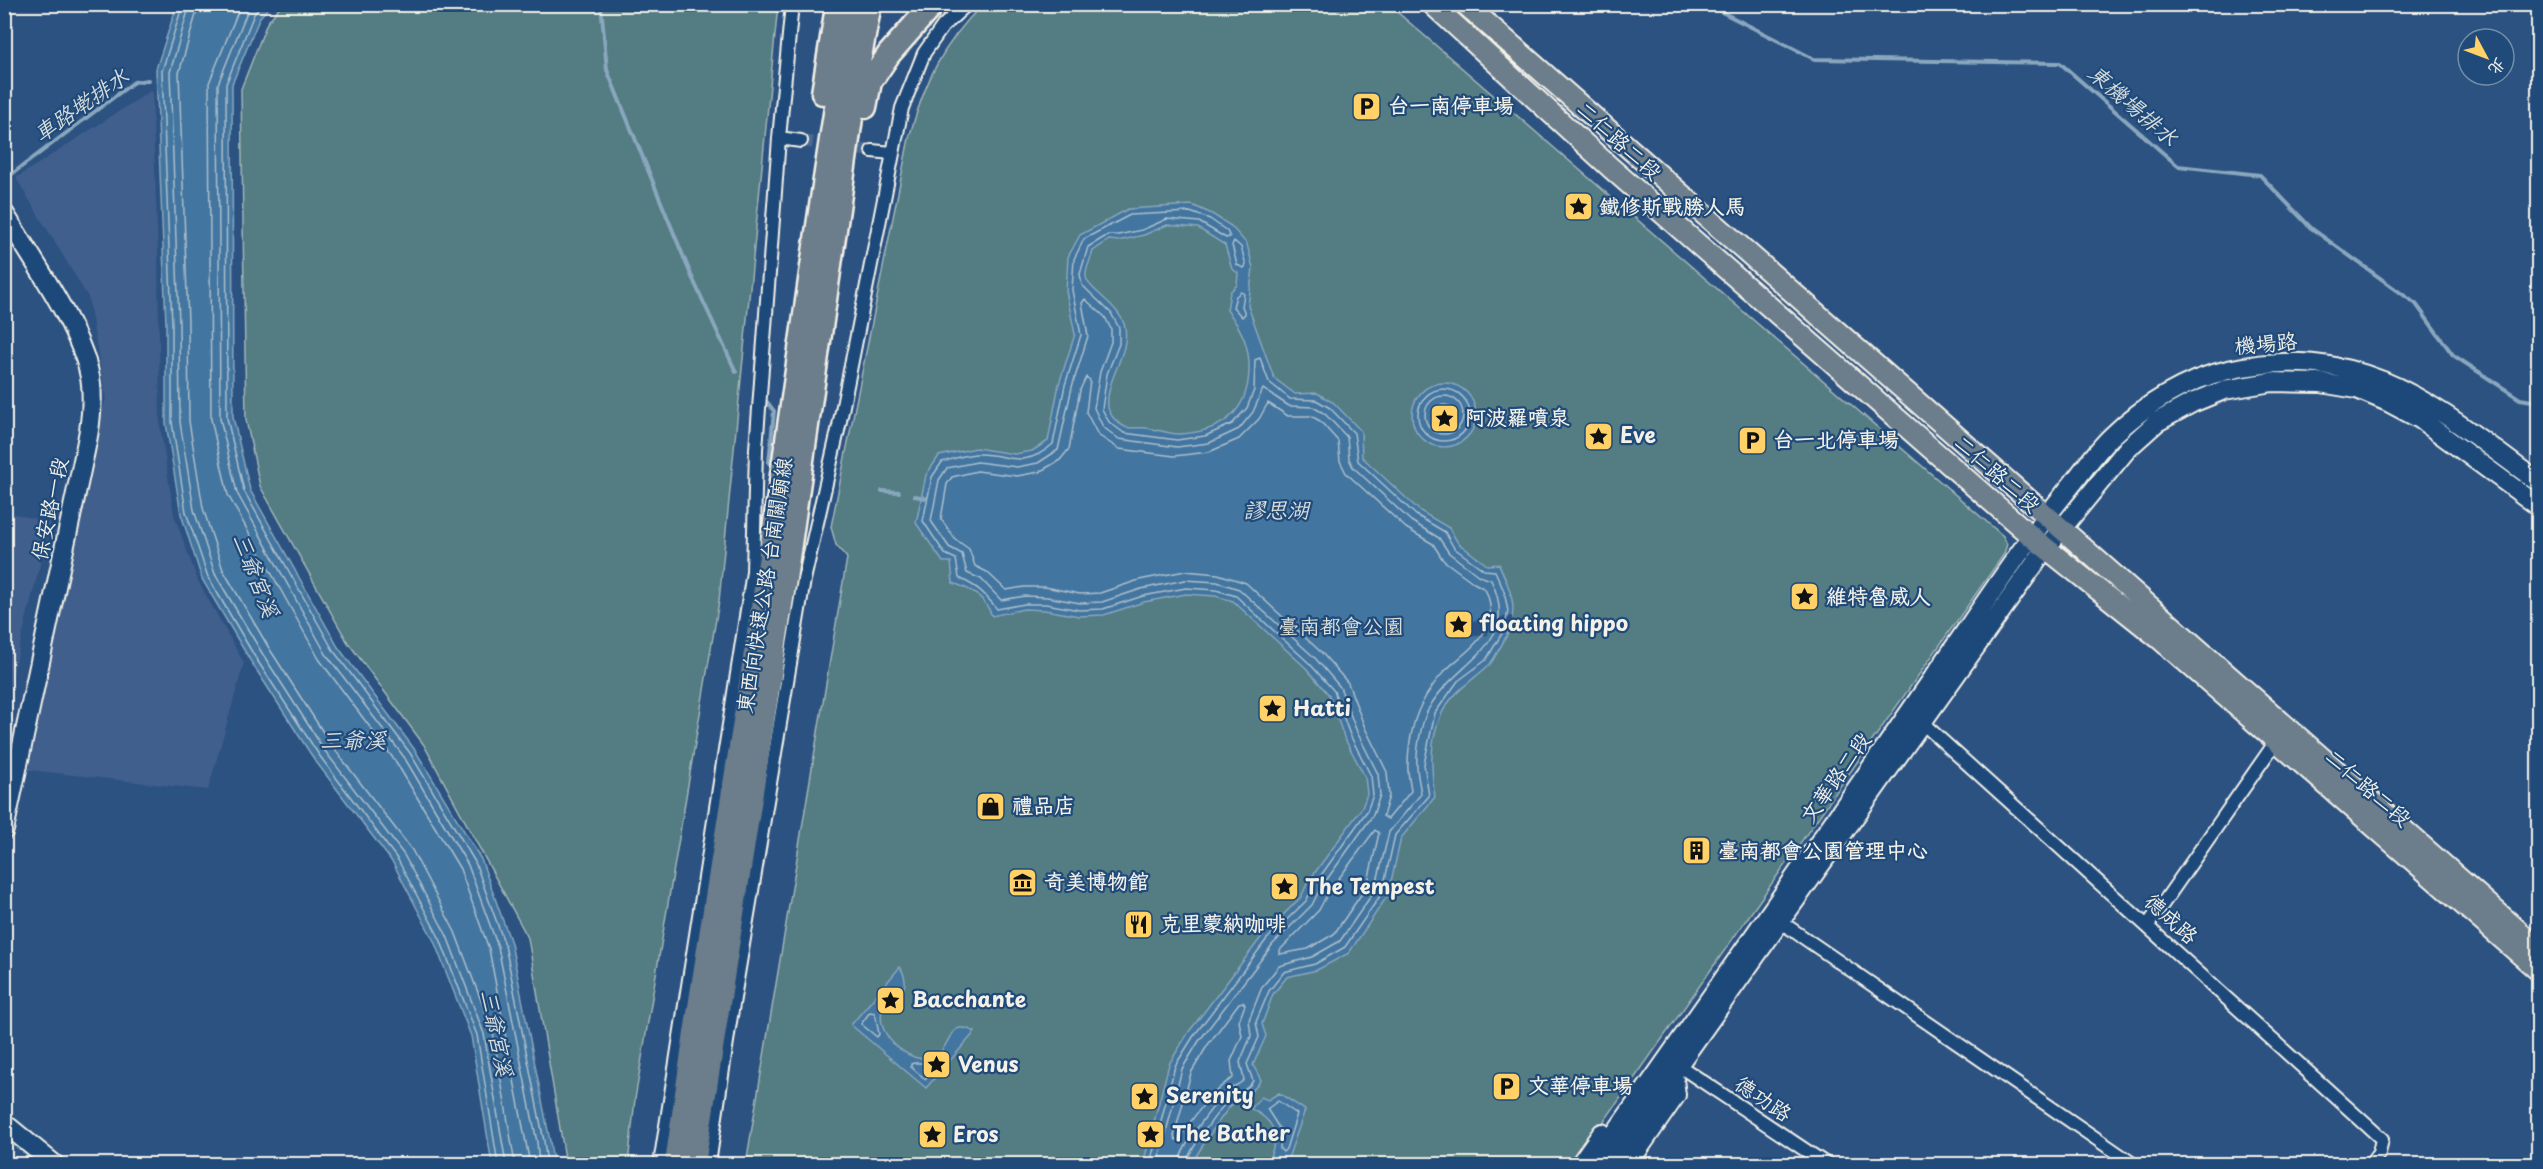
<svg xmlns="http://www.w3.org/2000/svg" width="2543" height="1169" font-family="'Playpen Sans','LXGW WenKai TC',sans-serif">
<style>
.built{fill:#405f8d}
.green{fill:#527c83;stroke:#a3b6b6;stroke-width:1.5}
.water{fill:#4375a0;stroke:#8aa7bd;stroke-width:1.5;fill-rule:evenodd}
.pier{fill:#2c5282}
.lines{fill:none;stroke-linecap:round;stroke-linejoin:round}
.shore{stroke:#adbfcb;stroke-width:1.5}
.stream{stroke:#8aa7bd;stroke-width:4}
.street-tunnel{stroke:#4a6a91;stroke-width:12;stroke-dasharray:12 6;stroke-linecap:butt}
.street-casing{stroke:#f4f1e8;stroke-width:16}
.secondary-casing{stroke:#f4f1e8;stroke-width:22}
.primary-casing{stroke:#f4f1e8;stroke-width:24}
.highway-casing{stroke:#f4f1e8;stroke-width:27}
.street{stroke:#1f4a7a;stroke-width:12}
.secondary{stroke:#1f4a7a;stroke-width:18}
.primary{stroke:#6c7d8b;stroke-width:20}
.highway{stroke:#6c7d8b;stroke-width:22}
.labels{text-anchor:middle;stroke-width:4.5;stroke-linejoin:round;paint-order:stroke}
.poi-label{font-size:21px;font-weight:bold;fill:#f4f1e8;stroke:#1f4a7a;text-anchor:start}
.street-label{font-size:21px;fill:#f4f1e8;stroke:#1f4a7a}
.park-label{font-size:21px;fill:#dcdfd9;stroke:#1f4a7a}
.water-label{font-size:22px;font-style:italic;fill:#d9dedd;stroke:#1f4a7a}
</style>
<rect width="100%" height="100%" fill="#2c5282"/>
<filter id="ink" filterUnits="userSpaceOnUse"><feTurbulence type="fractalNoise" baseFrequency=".0167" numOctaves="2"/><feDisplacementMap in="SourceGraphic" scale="12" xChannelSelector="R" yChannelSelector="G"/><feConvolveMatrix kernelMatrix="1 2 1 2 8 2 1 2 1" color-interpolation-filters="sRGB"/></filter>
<g filter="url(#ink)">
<path class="built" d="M 152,90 L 158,254 L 160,425 L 174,515 L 198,581 L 244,663 L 208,790 L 29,770 L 95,439 L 106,398 L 88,297 L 16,178 Z
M 4,511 L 50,523 L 8,694 L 4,693 Z"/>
<path class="green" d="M 282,4 L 778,5 L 719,601 L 635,1099 L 628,1164 L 566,1164 L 528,938 L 424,745 L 347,641 L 260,486 L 246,420 L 241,89 L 267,23 Z
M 982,5 L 1389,5 L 2003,536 L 2007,544 L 2004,554 L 1574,1164 L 746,1164 L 847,558 L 836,545 L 831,527 L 909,138 C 925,82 941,46 982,5 Z"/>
<path class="water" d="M 177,5 L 271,5 L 260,17 L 232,84 L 233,417 L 250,490 L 338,647 L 415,750 L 481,859 L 511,943 L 550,1141 L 553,1164 L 492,1164 L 471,1036 L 434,941 L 393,863 L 314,759 L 250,660 L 202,579 L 181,514 L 166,423 L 166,324 L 156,69 Z
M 1192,205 L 1212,214 L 1231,226 L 1247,244 L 1253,268 L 1248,306 L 1274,378 L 1295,394 L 1317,393 L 1334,403 L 1361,431 L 1362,457 L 1420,511 L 1449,528 L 1458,543 L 1487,565 L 1499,564 C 1513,596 1521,614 1501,646 C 1497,652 1494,660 1489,665 C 1472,681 1451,693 1441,715 C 1429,742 1431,770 1435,797 L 1401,838 L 1388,895 L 1349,953 L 1317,970 L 1287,977 L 1273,994 L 1262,1024 L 1266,1036 L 1253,1065 L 1261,1080 C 1253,1092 1248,1094 1236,1101 C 1226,1107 1198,1153 1191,1164 L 1143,1164 L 1169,1064 L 1188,1033 L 1263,935 L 1301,897 L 1308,882 L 1362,808 L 1367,794 L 1365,777 L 1344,737 L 1329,695 L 1306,668 L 1233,601 L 1215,596 L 1186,594 L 1144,602 L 1104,615 L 1079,616 L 1045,610 L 1024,609 L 992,616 C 984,596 973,590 953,583 L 951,562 L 943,562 L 916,523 L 926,475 L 939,456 L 976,448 L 1014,454 L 1032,451 L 1048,441 L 1059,384 L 1075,334 L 1066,291 L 1068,257 L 1080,235 L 1128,209 ZM 1167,225 L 1198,228 L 1225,245 L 1232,269 L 1238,273 L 1237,285 L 1230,292 L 1227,310 C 1242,330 1250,346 1249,372 C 1247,414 1220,432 1179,434 C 1169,434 1158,430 1148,428 C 1141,427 1132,429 1125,427 C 1118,424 1109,415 1108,407 C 1105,379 1130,354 1125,327 C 1120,305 1088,290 1086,277 C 1085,269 1091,259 1093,251 L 1109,240 L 1118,241 L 1144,235 Z
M1412 415a32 32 0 1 1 64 0a32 32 0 1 1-64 0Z
M 900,967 C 913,989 899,992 885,1004 C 880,1013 880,1020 884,1030 C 892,1047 918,1067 937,1055 C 952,1045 947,1018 975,1032 L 926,1088 L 851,1025 Z
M 1279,1093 L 1305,1110 L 1286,1164 L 1267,1164 C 1279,1138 1279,1123 1251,1109 L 1261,1097 L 1268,1100 Z"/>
<path class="pier" d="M 1512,616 L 1513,624 L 1488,626 L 1488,635 L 1464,637 L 1463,622 Z"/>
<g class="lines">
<path class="shore" d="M 183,4 L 162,71 L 172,324 L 172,422 L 186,512 L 208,577 L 255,657 L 319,755 L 398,860 L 440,939 L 477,1035 L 498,1164
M 190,4 L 170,72 L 179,324 L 180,422 L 194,510 L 215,574 L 262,653 L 325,751 L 404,855 L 447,936 L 484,1034 L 506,1164
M 199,4 L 179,73 L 188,323 L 189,421 L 203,508 L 223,570 L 269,648 L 332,746 L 412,850 L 455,932 L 493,1032 L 515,1164
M 241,4 L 209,83 L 211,419 L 228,495 L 319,659 L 396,762 L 460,869 L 489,949 L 530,1164
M 252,4 L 247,12 L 218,84 L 220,418 L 237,493 L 326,654 L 404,757 L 468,865 L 498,947 L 537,1142 L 539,1164
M 263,4 L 254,14 L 226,84 L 227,418 L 244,491 L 333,650 L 410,753 L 475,862 L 505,945 L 544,1141 L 547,1164
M 1234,241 L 1241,247 L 1246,265 L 1244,268 L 1237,265 L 1232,245 Z
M 1241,292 L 1244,294 L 1242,306 L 1245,314 L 1242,317 L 1233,307 L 1236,296 Z
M 1086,377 L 1090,380 L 1086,412 L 1098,435 L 1119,449 L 1174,456 L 1209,452 L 1239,439 L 1259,419 L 1268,403 L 1288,416 L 1311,416 L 1320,421 L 1338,441 L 1340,461 L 1346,473 L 1406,528 L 1433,544 L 1443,560 L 1474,583 L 1485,589 C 1503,627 1473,646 1448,668 C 1438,677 1427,693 1421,705 C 1413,721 1408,745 1408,764 C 1407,773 1410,782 1411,791 L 1388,819 L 1383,816 L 1389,796 L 1387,772 L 1365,728 L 1348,683 L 1322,653 L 1246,583 L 1218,574 L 1185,571 L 1139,580 L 1100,593 L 1080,594 L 1045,587 L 1024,587 L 1006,590 L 987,572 L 975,566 L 969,549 L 955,539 L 941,519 L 947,484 L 952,477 L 977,471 L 1017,476 L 1039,472 L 1060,460 L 1069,449 L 1080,390 Z
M1418 415a26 26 0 1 1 52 0a26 26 0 1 1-52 0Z
M1425 415a19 19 0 1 1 38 0a19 19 0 1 1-38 0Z
M1434 415a10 10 0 1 1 20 0a10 10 0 1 1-20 0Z
M 1375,830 L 1379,833 L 1367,886 L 1334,934 L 1308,949 L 1280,954 L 1280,950 L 1319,910 L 1328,893 Z
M 1243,1002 L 1245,1005 L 1239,1021 L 1242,1036 L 1231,1061 L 1233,1078 C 1214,1088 1191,1120 1179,1139 L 1176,1140 L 1174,1136 L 1191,1073 L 1207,1046 L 1239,1003 Z
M 870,1012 L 875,1013 L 879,1034 L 877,1037 L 861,1024 Z
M 914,1063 L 934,1063 L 937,1066 L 925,1079 L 911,1067 L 911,1064 Z
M 1278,1101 L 1297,1114 L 1286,1149 L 1283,1152 L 1280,1149 L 1281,1131 L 1267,1109 Z
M 1150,1164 L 1175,1066 L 1193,1037 L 1267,939 L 1306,901 L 1314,885 L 1367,811 L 1373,795 L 1371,776 L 1350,735 L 1334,691 L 1310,664 L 1236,596 L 1216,590 L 1186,588 L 1143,596 L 1103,609 L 1079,610 L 1046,604 L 1025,604 L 997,609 C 983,592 980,588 959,578 L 956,559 L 945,554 L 923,521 L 932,477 L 942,462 C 953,459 965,455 975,454 C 1007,452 1021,472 1053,444 L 1065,385 L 1081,335 L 1072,290 L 1074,259 L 1084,239 L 1130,215 L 1190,212 L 1210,219 L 1227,231 L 1230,237 L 1226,238 L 1199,222 L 1167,219 L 1142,230 L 1118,235 L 1108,235 L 1088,247 L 1080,274 L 1082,285 L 1111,313 L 1119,328 L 1119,344 L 1107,374 L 1102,409 L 1109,422 L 1124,433 L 1177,440 L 1205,436 L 1232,424 L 1247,408 L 1254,390 L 1255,360 L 1260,358 L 1269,382 L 1290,399 L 1316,400 L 1330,408 L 1354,433 L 1358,461 L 1416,515 L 1445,532 L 1454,548 L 1484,570 L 1495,571 L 1504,591 L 1508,611 L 1504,630 L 1486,660 L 1458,681 L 1435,713 L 1424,764 L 1429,796 L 1395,835 L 1382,893 L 1345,947 L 1315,964 L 1284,972 L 1269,991 L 1256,1022 L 1259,1037 L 1247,1064 L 1253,1081 C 1245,1093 1239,1091 1231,1098 C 1222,1105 1187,1153 1186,1164
M 1158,1164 L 1182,1069 L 1199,1041 L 1273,944 L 1312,905 L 1320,889 L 1373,815 L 1380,795 L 1378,774 L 1357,732 L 1340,687 L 1315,658 L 1239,589 L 1217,582 L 1185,580 L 1141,589 L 1102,602 L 1080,603 L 1047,597 L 1025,596 L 1001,600 L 981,579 L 967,573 L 962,554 L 949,547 L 931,521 L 939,480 L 947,468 L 977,462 L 1017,467 L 1038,463 L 1058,450 L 1072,387 L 1088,336 L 1082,303 L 1085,299 L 1105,317 L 1111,329 L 1111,342 L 1100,372 L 1094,408 L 1103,427 L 1119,439 L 1177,447 L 1209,443 L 1239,429 L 1253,412 L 1263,389 L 1289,406 L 1313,407 L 1325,414 L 1347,437 L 1349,459 L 1353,467 L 1411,521 L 1439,538 L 1449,553 L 1479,576 L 1491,580 C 1523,645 1455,661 1429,708 C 1421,723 1416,750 1417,766 C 1417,776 1420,785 1421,794 L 1389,832 L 1375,890 L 1340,941 L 1312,957 L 1279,966 L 1262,987 L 1249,1020 L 1251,1036 L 1240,1062 L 1244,1080 C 1238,1086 1230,1087 1225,1093 C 1213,1106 1179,1149 1179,1164"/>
<path class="stream" d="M 601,4 L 607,70 L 691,275 L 736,372
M 1706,4 L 1814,59 L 2060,63 L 2178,166 L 2260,175 L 2311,228 L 2416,304 L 2453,355 L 2520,399 L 2538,402
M 4,180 L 134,82 L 148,80
M 767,402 L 774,411 L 769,463
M 882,491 L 899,492
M 915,496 L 925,498"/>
<path class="street-tunnel" d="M 801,141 L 872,151"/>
<defs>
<path id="street" d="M 779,138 L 801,141
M 872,151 L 892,153
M 1917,718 L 2382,1139 L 2379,1153 L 2371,1164
M 1781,922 L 2133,1164
M 2148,925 L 2277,740
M 1678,1065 L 1826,1164
M 660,1164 L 753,572 L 756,449 L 779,138 L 792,4
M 709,1164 L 729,1028 L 804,580 L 839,426 L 902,108 L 924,53 L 943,26 L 967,4"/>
<path id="secondary" d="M 4,213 C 31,257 86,335 91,384 C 94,414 87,442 81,470 L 4,830
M 4,1123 L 54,1164
M 1580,1164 L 1602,1133
M 1596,1164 L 1611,1139 C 1716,990 1821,841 1924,691 C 1972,623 2017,552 2069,488 C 2083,471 2096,451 2112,436 C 2144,405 2185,380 2228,370 C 2365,340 2437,408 2538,482
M 1612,1164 L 1673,1072 L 2046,548 L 2128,448 L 2157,422 L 2192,403 L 2224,390 L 2272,382 L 2321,383 L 2357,389 L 2388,402 L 2420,419 L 2538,506
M 1628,1164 L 1676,1095 L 1673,1072"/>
<path id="primary" d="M 1432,4 L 1611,168 L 2031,536 L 2160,639 L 2538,970
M 1465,4 L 2538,948"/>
<path id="highway" d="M 823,93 L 836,13
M 865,107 L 870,82 L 889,54 L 933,4
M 676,1164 C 703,968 737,772 767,576 C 796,386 820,194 853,4
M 694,1164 L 785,579 L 859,62 L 870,4"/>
</defs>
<use href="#street" class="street-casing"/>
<use href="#secondary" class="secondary-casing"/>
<use href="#primary" class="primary-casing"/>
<use href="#highway" class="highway-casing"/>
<use href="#street" class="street"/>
<use href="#secondary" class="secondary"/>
<use href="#primary" class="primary"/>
<use href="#highway" class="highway"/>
</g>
</g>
<defs>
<symbol id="parking-square" viewBox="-11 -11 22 22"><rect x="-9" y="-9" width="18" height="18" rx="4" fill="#ffd166" stroke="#1f4a7a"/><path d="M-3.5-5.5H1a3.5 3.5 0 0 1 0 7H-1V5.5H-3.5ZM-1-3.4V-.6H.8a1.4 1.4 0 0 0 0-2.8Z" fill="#111"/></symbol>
<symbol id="sight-square" viewBox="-11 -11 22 22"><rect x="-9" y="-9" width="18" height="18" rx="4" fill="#ffd166" stroke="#1f4a7a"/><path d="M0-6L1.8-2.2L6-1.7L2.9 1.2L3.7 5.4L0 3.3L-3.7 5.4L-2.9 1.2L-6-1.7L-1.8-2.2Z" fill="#111"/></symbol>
<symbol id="shop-square" viewBox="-11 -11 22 22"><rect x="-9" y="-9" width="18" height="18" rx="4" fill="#ffd166" stroke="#1f4a7a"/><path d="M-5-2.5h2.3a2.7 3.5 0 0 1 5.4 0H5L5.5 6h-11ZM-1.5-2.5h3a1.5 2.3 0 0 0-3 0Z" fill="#111"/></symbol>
<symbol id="building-square" viewBox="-11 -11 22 22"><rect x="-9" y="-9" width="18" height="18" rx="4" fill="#ffd166" stroke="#1f4a7a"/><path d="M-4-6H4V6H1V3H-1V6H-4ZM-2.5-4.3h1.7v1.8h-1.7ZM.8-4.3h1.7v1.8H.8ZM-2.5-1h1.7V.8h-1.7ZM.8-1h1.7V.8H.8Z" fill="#111"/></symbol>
<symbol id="museum-square" viewBox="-11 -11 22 22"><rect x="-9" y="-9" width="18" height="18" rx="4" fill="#ffd166" stroke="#1f4a7a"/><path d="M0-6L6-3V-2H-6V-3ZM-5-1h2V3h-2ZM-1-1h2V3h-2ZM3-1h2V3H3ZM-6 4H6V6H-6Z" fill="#111"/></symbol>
<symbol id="restaurant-square" viewBox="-11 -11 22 22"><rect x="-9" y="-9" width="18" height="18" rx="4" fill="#ffd166" stroke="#1f4a7a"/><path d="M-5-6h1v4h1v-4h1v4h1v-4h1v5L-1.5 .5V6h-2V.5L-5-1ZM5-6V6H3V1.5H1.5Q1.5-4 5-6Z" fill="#111"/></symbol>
</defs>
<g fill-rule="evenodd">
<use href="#parking-square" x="1350" y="90" width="33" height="33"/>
<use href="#sight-square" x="1562" y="190" width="33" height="33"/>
<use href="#sight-square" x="1428" y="402" width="33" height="33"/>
<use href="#sight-square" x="1582" y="420" width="33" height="33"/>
<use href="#parking-square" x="1736" y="424" width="33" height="33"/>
<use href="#sight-square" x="1788" y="580" width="33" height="33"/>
<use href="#sight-square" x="1442" y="608" width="33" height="33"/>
<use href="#sight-square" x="1256" y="692" width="33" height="33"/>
<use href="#shop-square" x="974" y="790" width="33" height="33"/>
<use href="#building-square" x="1680" y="834" width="33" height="33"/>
<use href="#museum-square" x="1006" y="866" width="33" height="33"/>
<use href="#sight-square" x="1268" y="870" width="33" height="33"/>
<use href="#restaurant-square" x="1122" y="908" width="33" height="33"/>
<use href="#sight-square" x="874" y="984" width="33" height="33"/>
<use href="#sight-square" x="920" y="1048" width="33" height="33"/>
<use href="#parking-square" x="1490" y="1070" width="33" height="33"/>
<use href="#sight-square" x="1128" y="1080" width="33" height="33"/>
<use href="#sight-square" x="1134" y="1118" width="33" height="33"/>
<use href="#sight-square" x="916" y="1118" width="33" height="33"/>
</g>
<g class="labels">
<g class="poi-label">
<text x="1388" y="113">台一南停車場</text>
<text x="1599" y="214">鐵修斯戰勝人馬</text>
<text x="1465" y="425">阿波羅噴泉</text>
<text x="1620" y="443">Eve</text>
<text x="1773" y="447">台一北停車場</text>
<text x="1826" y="604">維特魯威人</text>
<text x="1479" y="631">floating hippo</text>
<text x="1293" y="716">Hatti</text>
<text x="1012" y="813">禮品店</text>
<text x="1718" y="858">臺南都會公園管理中心</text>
<text x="1044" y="889">奇美博物館</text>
<text x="1305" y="894">The Tempest</text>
<text x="1160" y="931">克里蒙納咖啡</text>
<text x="912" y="1007">Bacchante</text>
<text x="958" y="1072">Venus</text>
<text x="1528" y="1093">文華停車場</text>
<text x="1166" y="1103">Serenity</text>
<text x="1172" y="1141">The Bather</text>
<text x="953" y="1142">Eros</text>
</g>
<g class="street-label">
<text transform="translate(1619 141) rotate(42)" y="7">二仁路二段</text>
<text transform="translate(2266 344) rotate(-5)" y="7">機場路</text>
<text transform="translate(1997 474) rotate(41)" y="7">二仁路二段</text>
<text transform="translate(50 509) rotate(-78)" y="7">保安路一段</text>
<text transform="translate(765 585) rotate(-81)" y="7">東西向快速公路 台南關廟線</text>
<text transform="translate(1836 778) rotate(-55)" y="7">文華路二段</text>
<text transform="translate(2368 788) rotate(41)" y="7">二仁路二段</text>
<text transform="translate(2171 919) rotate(42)" y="7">德成路</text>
<text transform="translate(1763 1099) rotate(34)" y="7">德功路</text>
</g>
<g class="park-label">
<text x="1341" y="634">臺南都會公園</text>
</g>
<g class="water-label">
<text transform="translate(81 105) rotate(-35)" y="8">車路墘排水</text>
<text transform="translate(2133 105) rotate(41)" y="8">東機場排水</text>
<text x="1276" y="518">謬思湖</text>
<text transform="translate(256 575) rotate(69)" y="8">三爺宮溪</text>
<text x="353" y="748">三爺溪</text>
<text transform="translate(497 1033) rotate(79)" y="8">三爺宮溪</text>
</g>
</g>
<rect width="2543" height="1169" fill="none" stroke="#1f4a7a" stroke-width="24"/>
<rect x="12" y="12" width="2519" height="1145" fill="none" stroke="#f4f1e8" stroke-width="2" filter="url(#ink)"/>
<g transform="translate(2486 57) rotate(131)"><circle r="28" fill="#1f4a7a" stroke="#748da6" stroke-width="1.5"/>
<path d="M0-4.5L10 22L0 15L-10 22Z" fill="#ffd166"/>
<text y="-9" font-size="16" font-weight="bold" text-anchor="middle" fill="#f4f1e8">北</text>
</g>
</svg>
